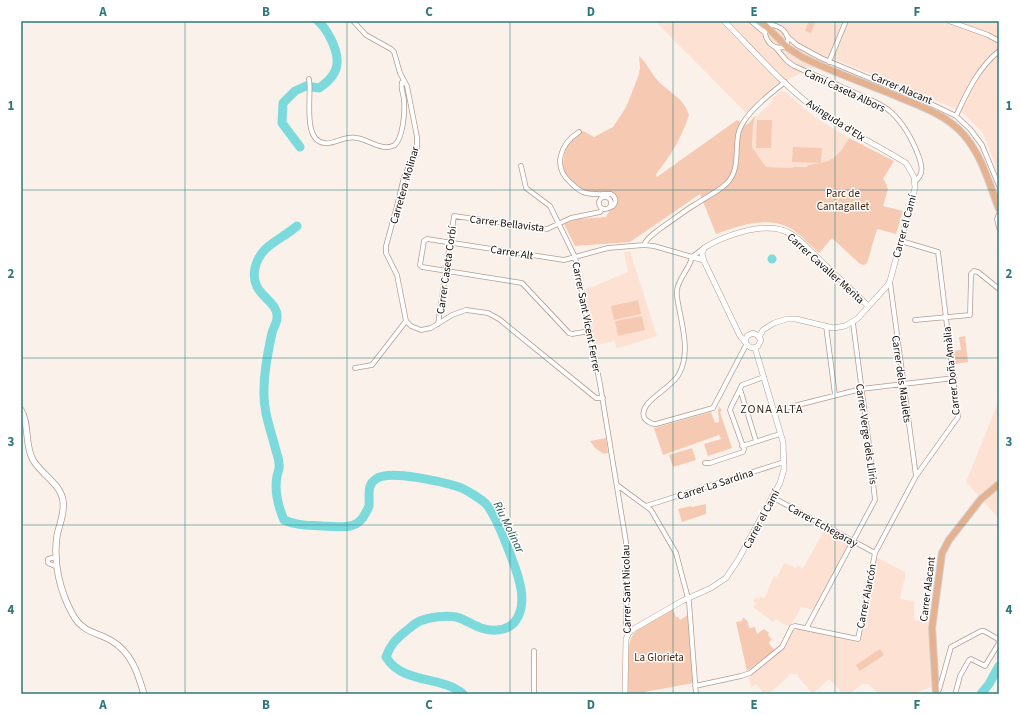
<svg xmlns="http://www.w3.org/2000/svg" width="1020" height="715" font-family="'Source Sans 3',sans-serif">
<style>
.built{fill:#fde2d3}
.green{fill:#f6cab2}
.water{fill:#7ddadc}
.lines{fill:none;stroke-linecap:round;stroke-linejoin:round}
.river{stroke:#7ddadc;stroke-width:9}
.minor-casing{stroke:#b49c8f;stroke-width:5.5}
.tertiary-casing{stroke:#b49c8f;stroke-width:6}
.secondary-casing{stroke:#b49c8f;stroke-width:7}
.primary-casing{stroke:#d0cece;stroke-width:8}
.minor{stroke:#fff;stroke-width:4}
.tertiary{stroke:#fff;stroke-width:5}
.secondary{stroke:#fff;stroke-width:5.5}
.primary{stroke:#e6b18f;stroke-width:6}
.grid{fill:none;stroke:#2e787a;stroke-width:1;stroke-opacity:0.55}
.labels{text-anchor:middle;stroke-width:3;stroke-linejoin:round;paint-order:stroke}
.street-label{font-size:11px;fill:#140c08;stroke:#fff}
.park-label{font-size:11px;fill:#441c01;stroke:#fff}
.neighbourhood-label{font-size:12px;letter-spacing:1px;fill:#3a271c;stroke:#fff}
.water-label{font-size:12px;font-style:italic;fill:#275152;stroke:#fff}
.neatline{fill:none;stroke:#2e787a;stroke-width:1.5}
.grid-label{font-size:13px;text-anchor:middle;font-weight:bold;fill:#2e787a}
</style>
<rect width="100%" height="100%" fill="#fbf1eb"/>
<path class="built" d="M 655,21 L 999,21 L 999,176 L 983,133 L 964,114 L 954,108 L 834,59 L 775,85 L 746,113 Z
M 781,91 L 784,91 L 816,118 L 849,138 L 839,154 L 824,163 L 808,165 L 808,167 L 794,167 L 793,168 L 766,167 L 752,147 L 753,125 L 757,116 L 773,101 L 772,99 Z
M 630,251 L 657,336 L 619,348 L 616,348 L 615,341 L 596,345 L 585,289 L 592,287 L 628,272 L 624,252 Z
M 999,400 L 999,519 L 966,482 Z
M 825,529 L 847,542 L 848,544 L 814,610 L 801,607 L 791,627 L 784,624 L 783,624 L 776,619 L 773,622 L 753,607 L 756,603 L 753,601 L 756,597 L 759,599 L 760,596 L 764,599 L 774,576 L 777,577 L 784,563 L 796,568 L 797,566 L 803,568 Z
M 878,558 L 905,572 L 905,580 L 903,584 L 900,599 L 914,601 L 914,620 L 929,623 L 931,687 L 918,692 L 919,694 L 879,694 L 868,684 L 862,684 L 850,694 L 843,694 L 829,679 L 813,694 L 798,677 L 798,674 L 789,674 L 788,677 L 768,694 L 764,694 L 756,684 L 751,688 L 749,678 L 774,656 L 793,630 L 795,628 L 860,643 L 875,559 Z"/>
<path class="green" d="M 809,21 L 816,21 L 811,33 L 805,31 Z
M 639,56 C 647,63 651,73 658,81 C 671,94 683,97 689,115 C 682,137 670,157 656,174 L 657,177 L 737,120 L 747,125 L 756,115 L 753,125 L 752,147 L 766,167 L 793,168 L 793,167 L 807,167 L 808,165 C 833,162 837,158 849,138 L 894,161 L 883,179 L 885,181 L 888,189 L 883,206 L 903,211 L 896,234 L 877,229 L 867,263 L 864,265 L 860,264 L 832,238 L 819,253 C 811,246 804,238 796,232 C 773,214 741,225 716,234 L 700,194 L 630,242 L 575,246 L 564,224 L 578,219 L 606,217 L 614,203 L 614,199 C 608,192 594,194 585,192 C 579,190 570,181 566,177 C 558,166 569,128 583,131 C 587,132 591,136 594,137 L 613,127 L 625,109 L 629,100 L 639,74 L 640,68 Z
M 757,120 L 772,120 L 771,148 L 756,148 Z
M 793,147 L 822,148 L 821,163 L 792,162 Z
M 638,300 L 641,314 L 614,320 L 611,306 Z
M 642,316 L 645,330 L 618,336 L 615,321 Z
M 965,336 L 968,362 L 955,364 L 953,351 L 961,350 L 959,337 Z
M 764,404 L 766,409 L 752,414 L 751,408 Z
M 719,406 L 722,411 L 720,412 L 732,448 L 708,456 L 704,444 L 721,439 L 719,435 L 663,455 L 654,428 L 711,412 L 715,423 L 719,422 L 718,410 Z
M 606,438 L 608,453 L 604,454 L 595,448 L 590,441 Z
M 692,448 L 696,460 L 673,467 L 669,455 Z
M 706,504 L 706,514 L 682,522 L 678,509 L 691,506 L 692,507 Z
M 673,609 L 676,617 L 678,617 L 680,620 L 688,615 L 693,683 L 639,693 L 627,694 C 628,678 624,644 635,632 C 644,623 662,616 673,609 Z
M 743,617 L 748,622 L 749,628 L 755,627 L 757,634 L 764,629 L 769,633 L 768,635 L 772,640 L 769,642 L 770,645 L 775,650 L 747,671 L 736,622 L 742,621 Z
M 880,649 L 884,655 L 860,671 L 856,665 Z"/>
<path class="water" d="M767.5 259a4.5 4.5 0 1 1 9 0a4.5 4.5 0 1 1-9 0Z"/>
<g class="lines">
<path class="river" d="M 300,147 L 282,123 L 283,103 L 295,91 L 306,86 L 319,88 C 328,82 338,72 337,60 C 337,48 327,29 318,21
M 297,226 C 281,240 260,245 255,268 C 249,296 279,299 277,318 C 277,323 273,328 272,333 C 268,351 264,371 264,390 C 263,410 270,428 275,447 C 276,452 279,458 279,464 C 280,468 278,472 277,476 C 274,492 278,506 284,520 C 298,526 307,525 322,526 C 339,526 356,532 365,514 C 366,512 368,509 369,506 C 370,496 366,485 376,479 C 389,469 443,482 459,487 C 465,489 483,500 487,505 C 497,518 506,543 512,559 C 519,577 528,603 516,620 C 509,631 493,632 481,628 C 472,625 465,619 456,617 C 446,615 430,617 420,621 C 415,623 410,628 406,631 C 396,639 390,645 386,657 C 403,685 441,675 463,694
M 981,694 L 989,684 L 999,666"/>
<defs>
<path id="minor" d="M 353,21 L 366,35 L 391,49 L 394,52 L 400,73 L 407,86 L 417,137 L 417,149 L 404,177 L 397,206 L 386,246 L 386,253 L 397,275 L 406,321 L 411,326 L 421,330 L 431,328 L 452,315 L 466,310 L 488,313 L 499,319 L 596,398 L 603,398
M 751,21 L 765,33
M 949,21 L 988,35 L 999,41
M 764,22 C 775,27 784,25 788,39 L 786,46 C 776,51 767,44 765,33 L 767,27 L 772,25
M 787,36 L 797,45 L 821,58 L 929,103 L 956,116 L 970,129 L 982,145 L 999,186
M 775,47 L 787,61 L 794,66 C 817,76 841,86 864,97 C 874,101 883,105 891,112 C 904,124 913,141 919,157 C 922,166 924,175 915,181
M 829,62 L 846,21
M 309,79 C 312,95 302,140 324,143 C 335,145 344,135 357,138 C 370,140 382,152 395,145 C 403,137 405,112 404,101 C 404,94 400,89 402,82 L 404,81
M 956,116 C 967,92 978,68 999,51
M 579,132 C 560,144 552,167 571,183 C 575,187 581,192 586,193 C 594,195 603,194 611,194 C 616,197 617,202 613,206 L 609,208
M 521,166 L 526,188 L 550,206 L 575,257 L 600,384 L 626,542 L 626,624 L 629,633
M599 203a6 6 0 1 1 12 0a6 6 0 1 1-12 0Z
M 999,214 L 997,219 L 999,228
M 644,245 C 647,237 655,233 661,228 C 673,220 684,211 696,204 C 706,197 718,192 727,183 C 741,169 734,148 739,131 C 745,113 771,93 785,82
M 692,257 C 690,268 678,279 677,290 C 676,295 678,302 679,308 C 683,329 690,354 679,374 C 673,388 635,403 645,419 C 648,422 651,424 656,424 L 713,408 L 746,345
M 692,257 L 704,248
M 890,282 L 916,476
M 915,320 L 970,315 L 971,274 L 974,271 L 978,272 L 999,289
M 438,324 L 454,216 L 547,229 L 571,218 L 600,212 L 602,209
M 826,326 L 835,395
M 590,331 L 572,334 L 569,333 L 522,283 L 422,267 L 420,265 L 424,241 L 427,239 L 564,260 L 608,248 L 644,245 L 654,246 L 692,257
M 355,368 L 372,365 L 406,321
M 740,389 L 756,441
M 774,411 L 861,389 L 954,378
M 742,446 L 780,434
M 705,463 L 710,463 L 743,452 L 744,449 L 730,410 L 731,407 L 742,385 L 764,377
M 617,485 L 651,510 L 676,553 L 689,602 L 696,694
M 772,497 L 875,553
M 646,506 L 784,462
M 56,557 L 48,559 L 48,563 L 57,567
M 807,627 L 875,500 L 869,445 L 853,323
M 534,651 L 534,694
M 695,686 L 741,676 L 750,673 L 782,647 L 792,627 L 795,626 L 858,639 L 875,553 L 916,476 L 958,417 L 938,252 L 901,241
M 935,690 L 939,690 L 951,647 L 981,631 L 984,631 L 998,639 L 999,643 L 985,666 L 971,659 L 969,660 L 960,676 L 956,691"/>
<path id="tertiary" d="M 724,21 C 753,50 781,83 814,108 C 843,129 876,144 906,163 L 914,177 L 915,188 L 890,281 L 887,286 L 857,319 L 845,326 L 833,328 L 796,319 L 787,319 L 774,323 L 763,330 L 759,337
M 692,257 L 700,259 L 704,261 L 739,334 C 740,337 743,339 745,342 C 749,347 751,350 758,346 L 761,340 L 757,335 L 753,333 L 747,336 L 745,342
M 704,261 L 702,254 L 704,248 C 723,236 760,223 782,230 C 796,234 808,249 818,258 C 834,274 851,289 867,305 L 869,306
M 625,694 L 626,639 L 629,633 L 632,630 L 682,601 L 711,588 L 726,578 L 738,560 L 780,483 L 784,469 L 783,442 L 755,348"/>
<path id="secondary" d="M 21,410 C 30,425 24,444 33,460 C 41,474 61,484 63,501 C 65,513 59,525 57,536 C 53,563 60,592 73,615 C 83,633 97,632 112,641 C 132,653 138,674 144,694"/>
<path id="primary" d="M 761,21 L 788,48 L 802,57 C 834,73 868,84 901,98 C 923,107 948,116 964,135 C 982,156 989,183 999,209
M 936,694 L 932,628 L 942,553 L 949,540 L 981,499 L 999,484"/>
</defs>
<use href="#minor" class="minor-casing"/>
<use href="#tertiary" class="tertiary-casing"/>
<use href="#secondary" class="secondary-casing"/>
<use href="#primary" class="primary-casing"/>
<use href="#minor" class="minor"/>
<use href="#tertiary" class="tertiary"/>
<use href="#secondary" class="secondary"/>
<use href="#primary" class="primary"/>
</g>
<path class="grid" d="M 185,21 L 185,694M 347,21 L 347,694M 510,21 L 510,694M 673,21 L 673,694M 835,21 L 835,694M 21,190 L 999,190M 21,358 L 999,358M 21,525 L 999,525"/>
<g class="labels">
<g class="street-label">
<text transform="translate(902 88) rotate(23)" y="4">Carrer Alacant</text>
<text transform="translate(845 90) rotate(25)" y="4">Camí Caseta Albors</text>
<text transform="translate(836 120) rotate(33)" y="4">Avinguda d'Elx</text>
<text transform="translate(404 185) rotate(-74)" y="4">Carretera Molinar</text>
<text transform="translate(507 223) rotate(7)" y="4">Carrer Bellavista</text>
<text transform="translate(904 226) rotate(-75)" y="4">Carrer el Camí</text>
<text transform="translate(512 252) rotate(9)" y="4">Carrer Alt</text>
<text transform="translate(826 268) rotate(42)" y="4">Carrer Cavaller Merita</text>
<text transform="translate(446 270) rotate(-82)" y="4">Carrer Caseta Corbí</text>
<text transform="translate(587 317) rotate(79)" y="4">Carrer Sant Vicent Ferrer</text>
<text transform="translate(951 371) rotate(-96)" y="4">Carrer Doña Amàlia</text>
<text transform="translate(902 379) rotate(82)" y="4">Carrer dels Maulets</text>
<text transform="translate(867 434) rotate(82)" y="4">Carrer Verge dels Lliris</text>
<text transform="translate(715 484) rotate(-18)" y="4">Carrer La Sardina</text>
<text transform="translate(761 519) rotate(-62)" y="4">Carrer el Camí</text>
<text transform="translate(823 525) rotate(29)" y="4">Carrer Echegaray</text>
<text transform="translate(626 589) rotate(-91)" y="4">Carrer Sant Nicolau</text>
<text transform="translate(927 589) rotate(-83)" y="4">Carrer Alacant</text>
<text transform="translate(866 596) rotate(-79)" y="4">Carrer Alarcón</text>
</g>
<g class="park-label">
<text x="843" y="197">Parc de<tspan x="843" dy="13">Cantagallet</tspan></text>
<text x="659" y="661">La Glorieta</text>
</g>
<g class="neighbourhood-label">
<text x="772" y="413">ZONA ALTA</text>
</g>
<g class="water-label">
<text transform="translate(509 527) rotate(64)" y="4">Riu Molinar</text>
</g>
</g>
<rect width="1020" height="715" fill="none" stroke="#ffffff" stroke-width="44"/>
<rect x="22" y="22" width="976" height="671" class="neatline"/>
<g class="grid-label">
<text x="103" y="16">A</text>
<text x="266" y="16">B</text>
<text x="429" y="16">C</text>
<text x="591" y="16">D</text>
<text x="754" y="16">E</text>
<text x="917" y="16">F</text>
<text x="11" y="110">1</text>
<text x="1009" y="110">1</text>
<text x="11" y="278">2</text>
<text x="1009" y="278">2</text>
<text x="11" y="446">3</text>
<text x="1009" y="446">3</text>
<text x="11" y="614">4</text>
<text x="1009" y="614">4</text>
<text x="103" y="709">A</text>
<text x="266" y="709">B</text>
<text x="429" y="709">C</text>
<text x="591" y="709">D</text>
<text x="754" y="709">E</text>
<text x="917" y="709">F</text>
</g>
</svg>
